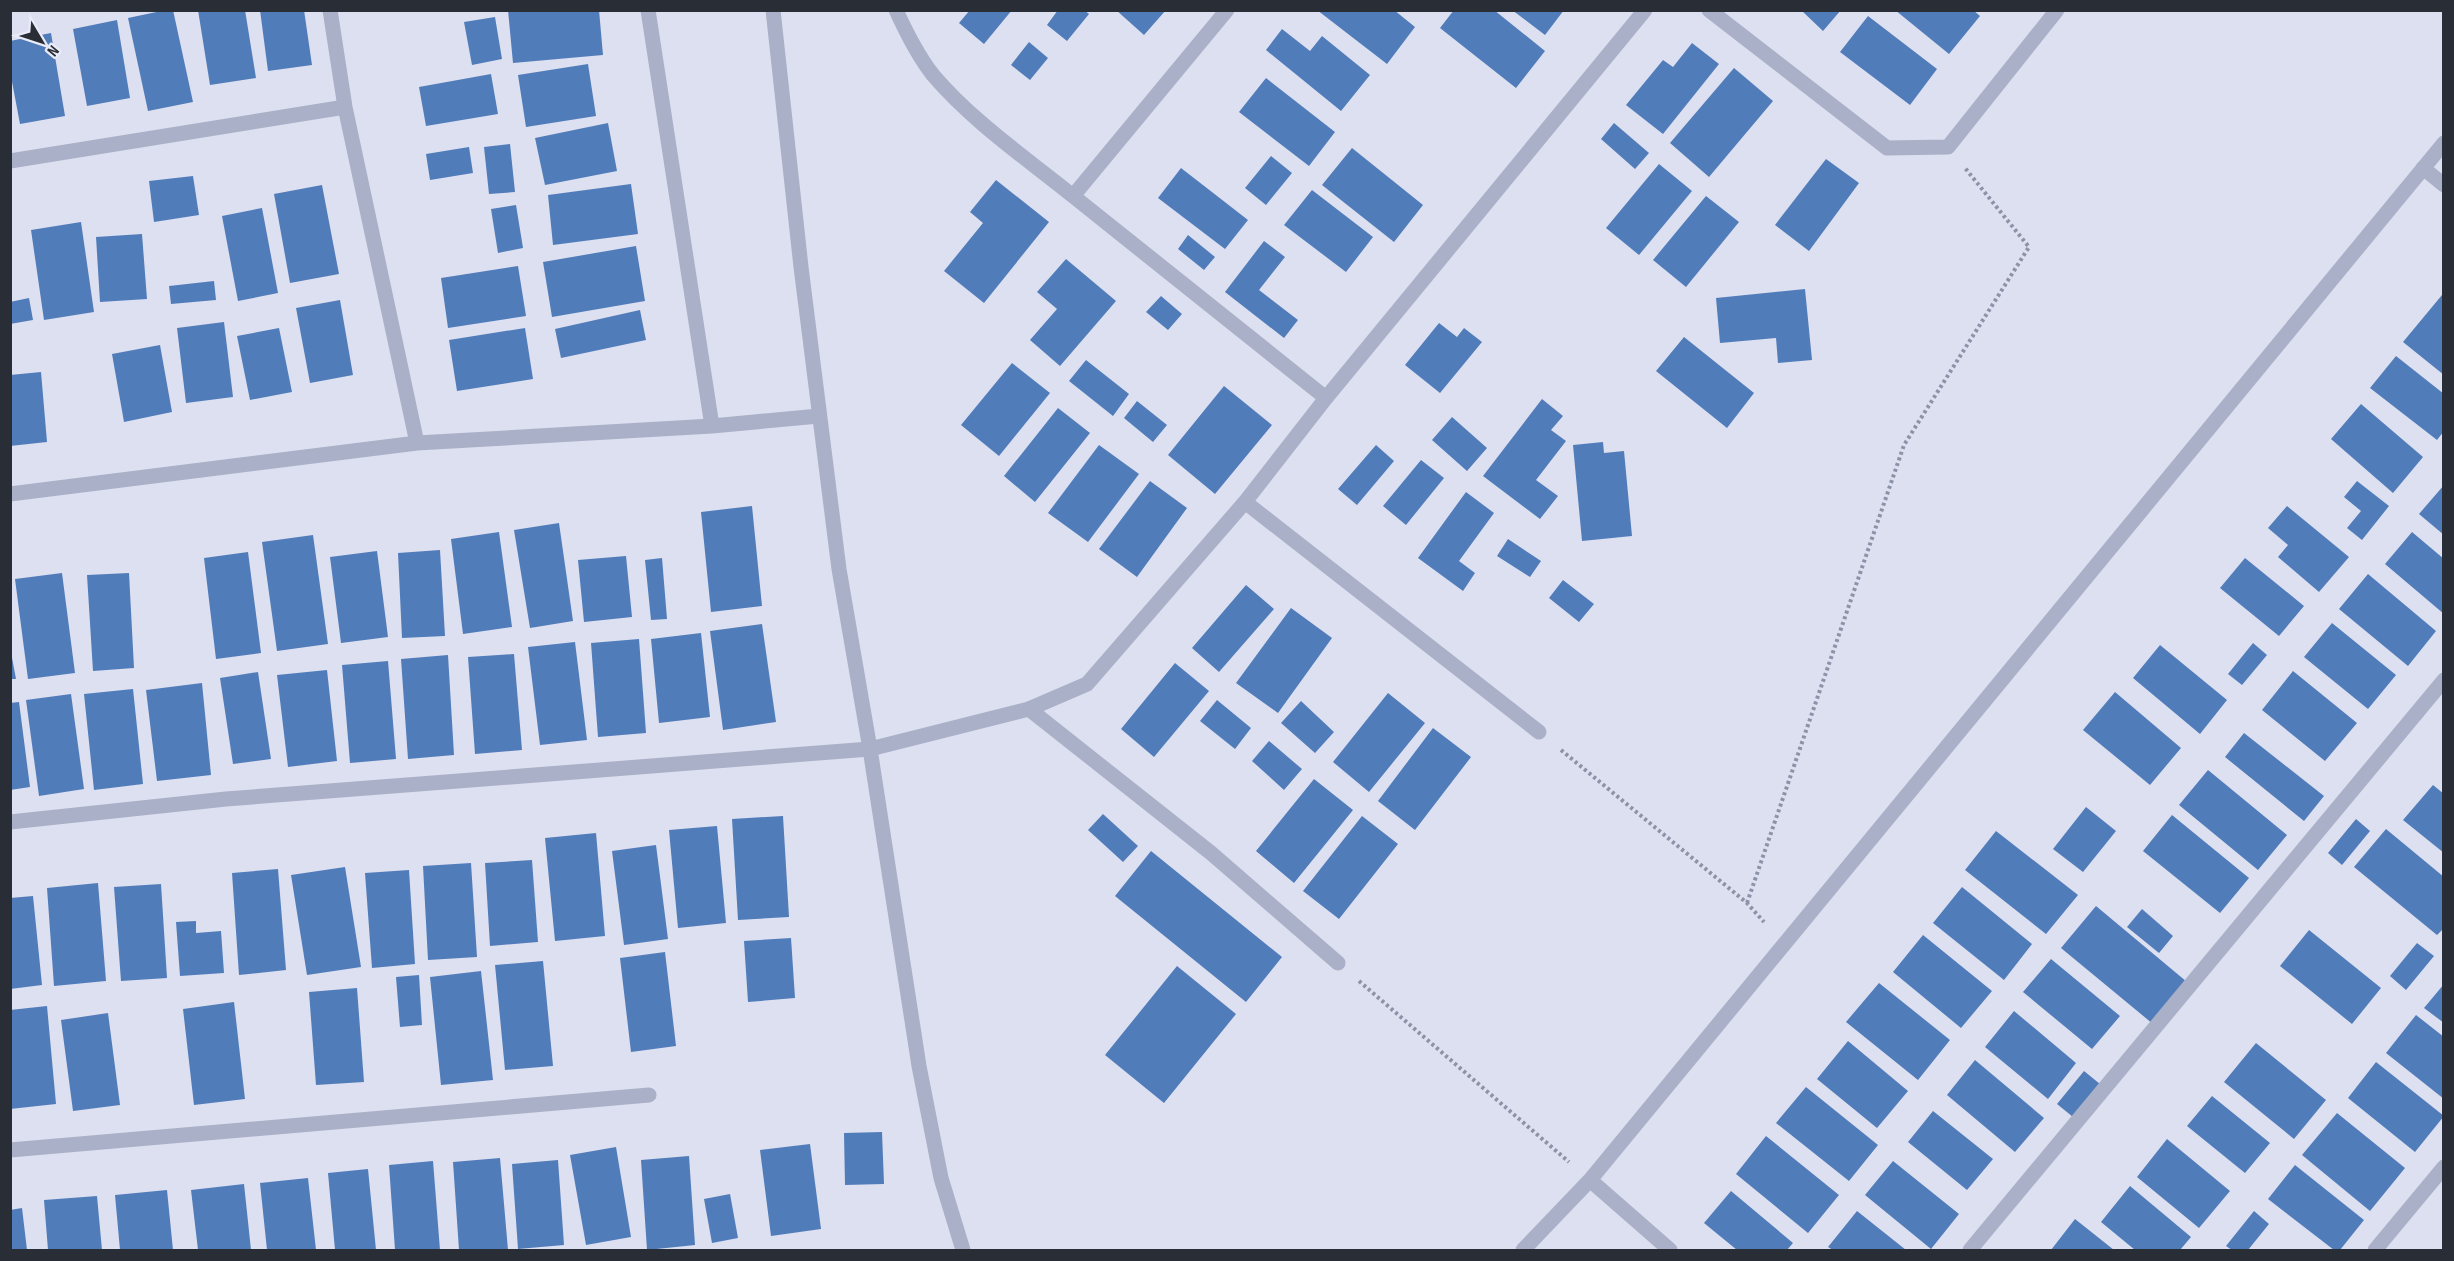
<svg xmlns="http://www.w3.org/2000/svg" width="2454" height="1261" font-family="'Sofia Sans Condensed',sans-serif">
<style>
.building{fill:#517cba}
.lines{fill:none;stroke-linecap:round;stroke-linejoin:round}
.path{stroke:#8c92a8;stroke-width:4;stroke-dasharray:3 3;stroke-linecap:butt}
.service{stroke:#aab0c7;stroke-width:15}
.minor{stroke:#aab0c7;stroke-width:15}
.tertiary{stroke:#aab0c7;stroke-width:15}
</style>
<rect width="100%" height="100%" fill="#dde0f0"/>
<path class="building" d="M 166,10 L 173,10 L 193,102 L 148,111 L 128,18 Z
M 198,10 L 245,10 L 256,78 L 210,85 Z
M 260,10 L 304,10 L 312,65 L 268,71 Z
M 508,10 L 599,10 L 603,55 L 513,63 Z
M 970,10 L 1012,10 L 984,44 L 959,23 Z
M 1058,10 L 1084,10 L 1089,14 L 1067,41 L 1047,25 Z
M 1116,10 L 1166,10 L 1144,35 Z
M 1317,10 L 1394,10 L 1415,27 L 1387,64 Z
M 1454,10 L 1494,10 L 1545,51 L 1516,88 L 1440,28 Z
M 1512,10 L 1564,10 L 1545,35 Z
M 1801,10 L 1841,10 L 1823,31 Z
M 1895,10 L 1973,10 L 1980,16 L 1949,54 Z
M 1868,16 L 1937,69 L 1910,105 L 1840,52 Z
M 495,17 L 502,59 L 472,65 L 464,22 Z
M 117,20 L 130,98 L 87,106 L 73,29 Z
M 1282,29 L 1310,51 L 1322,36 L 1370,75 L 1341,111 L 1266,50 Z
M 51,33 L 65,116 L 20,124 L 10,71 L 10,41 Z
M 1029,42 L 1048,58 L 1030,80 L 1011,65 Z
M 1692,43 L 1719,64 L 1663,134 L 1626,105 L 1663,60 L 1673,67 Z
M 588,64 L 596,116 L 526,127 L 518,75 Z
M 1734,68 L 1773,101 L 1709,177 L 1670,143 Z
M 491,74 L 498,114 L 426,126 L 419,87 Z
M 1266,78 L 1335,132 L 1309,166 L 1239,112 Z
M 608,123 L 617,171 L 545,185 L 535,138 Z
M 1614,123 L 1649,153 L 1635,169 L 1601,139 Z
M 510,144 L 515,192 L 489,194 L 484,147 Z
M 469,147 L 473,173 L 430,180 L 426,154 Z
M 1352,148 L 1423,205 L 1394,242 L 1322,185 Z
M 1271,156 L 1292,173 L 1266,205 L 1245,188 Z
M 1826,159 L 1859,183 L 1809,251 L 1775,225 Z
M 1659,164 L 1692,191 L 1639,255 L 1606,228 Z
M 1181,168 L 1248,220 L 1225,249 L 1158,198 Z
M 193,176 L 199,215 L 154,222 L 149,181 Z
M 996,180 L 1049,222 L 984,303 L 944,271 L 983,223 L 970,212 Z
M 631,184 L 638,234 L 553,245 L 548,195 Z
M 322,185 L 339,274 L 290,283 L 274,194 Z
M 1312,190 L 1373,237 L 1346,272 L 1284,225 Z
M 1706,196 L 1739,222 L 1686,287 L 1653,260 Z
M 516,205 L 523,248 L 498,253 L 491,209 Z
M 262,208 L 278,293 L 238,301 L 222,216 Z
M 81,222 L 94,312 L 44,320 L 31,230 Z
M 142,234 L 147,299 L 100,302 L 96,237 Z
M 1188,235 L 1215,257 L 1204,270 L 1178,249 Z
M 1264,241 L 1285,257 L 1259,290 L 1298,320 L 1284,338 L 1225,292 Z
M 636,246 L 645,301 L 552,317 L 543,262 Z
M 1066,259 L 1116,301 L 1060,366 L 1030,340 L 1057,309 L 1037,292 Z
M 518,266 L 526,316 L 448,328 L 441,278 Z
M 214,281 L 216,300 L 171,304 L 169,286 Z
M 1805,289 L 1812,360 L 1778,363 L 1776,338 L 1720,343 L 1716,298 Z
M 2442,295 L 2444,296 L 2444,375 L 2403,342 Z
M 1161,296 L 1182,314 L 1168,330 L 1146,312 Z
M 29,298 L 33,320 L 10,324 L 10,302 Z
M 340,300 L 353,375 L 310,383 L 296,308 Z
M 640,310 L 646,340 L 561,358 L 555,329 Z
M 224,322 L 233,397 L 186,403 L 177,328 Z
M 1439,323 L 1457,337 L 1464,328 L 1482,342 L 1440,393 L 1405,365 Z
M 279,328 L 292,392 L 250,400 L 237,336 Z
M 525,328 L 533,379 L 457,391 L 449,340 Z
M 1684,337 L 1754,393 L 1727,428 L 1656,371 Z
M 160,345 L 172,412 L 124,422 L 112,354 Z
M 2396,356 L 2444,394 L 2444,431 L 2437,440 L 2370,388 Z
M 1086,360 L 1129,394 L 1113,416 L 1069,381 Z
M 1012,363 L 1050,393 L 999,456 L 961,425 Z
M 41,372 L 47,442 L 10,446 L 10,375 Z
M 1224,386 L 1272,425 L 1215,494 L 1168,455 Z
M 1542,399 L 1563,416 L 1551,430 L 1566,441 L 1536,480 L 1558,496 L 1540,519 L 1483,476 Z
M 1137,401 L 1167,425 L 1153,442 L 1124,418 Z
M 2361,404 L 2423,457 L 2393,493 L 2331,439 Z
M 1058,408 L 1090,433 L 1035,502 L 1004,476 Z
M 1452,417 L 1487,448 L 1467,471 L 1432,440 Z
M 1603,442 L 1604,453 L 1624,451 L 1632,536 L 1582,541 L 1573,445 Z
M 1099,445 L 1139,474 L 1088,542 L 1048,513 Z
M 1376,445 L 1394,461 L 1357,505 L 1338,489 Z
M 1421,460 L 1444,478 L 1406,525 L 1383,506 Z
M 1150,481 L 1187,508 L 1137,577 L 1099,549 Z
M 2357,481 L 2389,506 L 2362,540 L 2347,528 L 2361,511 L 2344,497 Z
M 2444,485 L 2444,535 L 2419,514 Z
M 1466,492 L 1494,513 L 1459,561 L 1475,573 L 1463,591 L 1418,558 Z
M 752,506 L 762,606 L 711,612 L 701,512 Z
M 2287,506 L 2349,557 L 2319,592 L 2278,557 L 2288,545 L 2268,528 Z
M 559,523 L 573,621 L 530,628 L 514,530 Z
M 499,532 L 512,627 L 463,634 L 451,539 Z
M 2412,532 L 2444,559 L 2444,614 L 2385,564 Z
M 313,535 L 328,644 L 277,651 L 262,542 Z
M 1508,539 L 1541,561 L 1530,577 L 1497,556 Z
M 440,550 L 445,636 L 402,638 L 398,553 Z
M 377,551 L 388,637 L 341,643 L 330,557 Z
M 248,552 L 261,653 L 216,659 L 204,558 Z
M 626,556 L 632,617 L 584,622 L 578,560 Z
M 662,558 L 667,619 L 651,620 L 645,560 Z
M 2245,558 L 2304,606 L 2279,636 L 2220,588 Z
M 62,573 L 75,673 L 28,679 L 15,579 Z
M 129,573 L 134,668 L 93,671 L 87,575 Z
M 2368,574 L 2436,631 L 2408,666 L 2339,609 Z
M 1563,580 L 1594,604 L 1579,622 L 1549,598 Z
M 1246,585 L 1274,609 L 1219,672 L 1192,648 Z
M 1291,608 L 1332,638 L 1278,713 L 1236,683 Z
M 2332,623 L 2396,675 L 2368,709 L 2304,657 Z
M 762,624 L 776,722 L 723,730 L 710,631 Z
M 701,633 L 710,717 L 659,723 L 651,639 Z
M 639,639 L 646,733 L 598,737 L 591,643 Z
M 575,642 L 587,740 L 540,745 L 528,647 Z
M 2253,643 L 2267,655 L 2242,685 L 2228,674 Z
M 2160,645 L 2227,700 L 2200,734 L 2133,678 Z
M 10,647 L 16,679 L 10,679 Z
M 514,654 L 522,750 L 475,754 L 468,657 Z
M 448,655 L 454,755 L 408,759 L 401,659 Z
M 388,661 L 396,759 L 350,763 L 342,665 Z
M 1175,663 L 1209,691 L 1154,757 L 1121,729 Z
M 327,670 L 337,761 L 288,767 L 277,675 Z
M 2293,671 L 2357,723 L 2325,761 L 2262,710 Z
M 258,672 L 271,759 L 233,764 L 220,678 Z
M 202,683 L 211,775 L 157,781 L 146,690 Z
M 133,689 L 143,784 L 94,790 L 84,694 Z
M 2115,692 L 2181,748 L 2150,785 L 2083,730 Z
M 1388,693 L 1425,723 L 1369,792 L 1333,762 Z
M 71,694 L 84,789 L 39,796 L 26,700 Z
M 1217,700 L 1251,728 L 1235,749 L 1200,721 Z
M 1301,701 L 1334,732 L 1315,753 L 1281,723 Z
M 19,702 L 30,787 L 10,790 L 10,703 Z
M 1433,728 L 1471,757 L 1415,830 L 1378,801 Z
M 2244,733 L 2324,796 L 2304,821 L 2225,757 Z
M 1269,741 L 1302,769 L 1284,790 L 1252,761 Z
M 2208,770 L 2287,835 L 2258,870 L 2179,805 Z
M 1314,779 L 1353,810 L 1294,883 L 1256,851 Z
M 2433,785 L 2444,794 L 2444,853 L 2403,820 Z
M 2086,807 L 2116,831 L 2083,872 L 2053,849 Z
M 1103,814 L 1138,846 L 1123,862 L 1088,830 Z
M 2172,815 L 2249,878 L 2220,913 L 2143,851 Z
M 783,816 L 789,917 L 738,920 L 732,819 Z
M 1362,816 L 1398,844 L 1339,919 L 1303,891 Z
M 2356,819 L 2370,831 L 2342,865 L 2328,853 Z
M 717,826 L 726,923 L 678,928 L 669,830 Z
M 2386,829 L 2444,877 L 2444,928 L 2437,935 L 2354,867 Z
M 1996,831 L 2078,895 L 2046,934 L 1965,870 Z
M 596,833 L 605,936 L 555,941 L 545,838 Z
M 656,845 L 668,939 L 624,945 L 612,851 Z
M 1151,851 L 1282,957 L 1246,1002 L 1115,896 Z
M 532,860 L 538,942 L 490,946 L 485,863 Z
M 471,863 L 477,957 L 428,960 L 423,866 Z
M 345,867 L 361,967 L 307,975 L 291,875 Z
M 278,869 L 286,970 L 239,975 L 232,873 Z
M 409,870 L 415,964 L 372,968 L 365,873 Z
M 98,883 L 106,981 L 54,986 L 47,888 Z
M 161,884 L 167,978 L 121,981 L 114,887 Z
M 1962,887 L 2032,944 L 2004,980 L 1933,923 Z
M 33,896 L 42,985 L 10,989 L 10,898 Z
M 2096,906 L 2187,982 L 2153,1024 L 2061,948 Z
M 2142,909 L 2173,936 L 2159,953 L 2127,927 Z
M 196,921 L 196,933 L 221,931 L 224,973 L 180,976 L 176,922 Z
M 2309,930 L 2381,988 L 2352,1024 L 2280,966 Z
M 1923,935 L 1992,991 L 1961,1028 L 1893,972 Z
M 791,938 L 795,998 L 748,1002 L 744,941 Z
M 2417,943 L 2434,956 L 2406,990 L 2390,976 Z
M 665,952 L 676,1046 L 631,1052 L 620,958 Z
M 2051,959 L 2120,1016 L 2092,1049 L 2023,992 Z
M 543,961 L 553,1066 L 505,1070 L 495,965 Z
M 1177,966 L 1236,1014 L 1164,1103 L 1105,1055 Z
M 481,971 L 493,1080 L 441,1085 L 430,977 Z
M 419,975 L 422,1025 L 400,1027 L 396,977 Z
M 1879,983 L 1950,1040 L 1918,1080 L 1846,1022 Z
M 2444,984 L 2444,1023 L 2424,1008 Z
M 357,988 L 364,1082 L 316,1085 L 309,992 Z
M 234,1002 L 245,1099 L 194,1105 L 183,1009 Z
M 47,1006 L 56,1104 L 10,1109 L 10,1010 Z
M 2014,1011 L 2076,1063 L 2048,1099 L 1985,1047 Z
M 108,1013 L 120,1105 L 73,1111 L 61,1020 Z
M 2416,1015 L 2444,1037 L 2444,1099 L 2386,1053 Z
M 1848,1041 L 1908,1091 L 1877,1128 L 1817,1079 Z
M 2256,1043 L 2326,1100 L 2294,1139 L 2224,1082 Z
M 1975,1060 L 2044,1118 L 2015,1152 L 1947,1095 Z
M 2376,1062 L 2444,1116 L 2415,1152 L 2348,1098 Z
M 2084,1071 L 2100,1084 L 2073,1117 L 2057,1104 Z
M 1806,1087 L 1878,1145 L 1849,1181 L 1776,1123 Z
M 2212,1096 L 2270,1143 L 2245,1173 L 2187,1126 Z
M 1933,1111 L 1993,1159 L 1967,1190 L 1908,1142 Z
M 2337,1113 L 2405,1168 L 2370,1211 L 2302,1155 Z
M 882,1132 L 884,1184 L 845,1185 L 844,1133 Z
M 1766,1136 L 1839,1195 L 1808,1233 L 1736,1174 Z
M 2167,1139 L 2230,1191 L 2199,1228 L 2137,1177 Z
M 810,1144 L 821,1229 L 771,1236 L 760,1150 Z
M 616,1147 L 631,1237 L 586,1245 L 570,1155 Z
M 689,1156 L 695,1245 L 647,1250 L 641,1160 Z
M 500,1158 L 508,1250 L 459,1250 L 453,1162 Z
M 558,1160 L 564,1245 L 518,1249 L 512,1164 Z
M 433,1161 L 440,1250 L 395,1250 L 389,1165 Z
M 1893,1161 L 1959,1214 L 1931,1249 L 1865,1195 Z
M 2295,1165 L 2364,1220 L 2340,1250 L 2334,1250 L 2268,1199 Z
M 368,1169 L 376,1250 L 335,1250 L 328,1173 Z
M 308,1178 L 316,1250 L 267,1250 L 260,1183 Z
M 244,1184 L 251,1250 L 198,1250 L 191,1190 Z
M 2130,1186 L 2191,1237 L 2180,1250 L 2135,1250 L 2101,1222 Z
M 167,1190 L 173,1250 L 120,1250 L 115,1195 Z
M 1731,1191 L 1793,1243 L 1787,1250 L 1737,1250 L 1704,1223 Z
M 730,1194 L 738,1238 L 712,1243 L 704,1199 Z
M 97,1196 L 102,1250 L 48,1250 L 44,1200 Z
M 22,1208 L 27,1250 L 10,1250 L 10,1210 Z
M 1857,1211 L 1906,1250 L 1833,1250 L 1828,1247 Z
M 2254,1211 L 2269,1224 L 2248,1250 L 2232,1250 L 2226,1246 Z
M 2075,1219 L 2114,1250 L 2051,1250 Z"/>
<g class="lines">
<path class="path" d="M 1561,750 L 1747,903 L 1764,922
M 1747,903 L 1904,445 L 2029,247 L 1965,168
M 1359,981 L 1569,1162"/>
<path class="service" d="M 1029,709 L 1211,853 L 1338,963"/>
<path class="minor" d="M 330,10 L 345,107 L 417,443
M 648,10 L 712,426
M 896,10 C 906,32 918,56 933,75 C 973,122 1026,158 1073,196
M 1227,10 L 1073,196 L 1326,398
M 1709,10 L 1887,148 L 1948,147 L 2057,10
M 10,161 L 345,107
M 2423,168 L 2444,185
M 10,494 L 417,443 L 712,426 L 819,416
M 1245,502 L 1539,732
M 10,822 L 226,799 L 870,749 L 1029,709 L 1087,684 L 1245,502 L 1326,398 L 1645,10
M 10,1150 L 649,1095
M 1590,1180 L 1670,1250
M 1523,1250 L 1590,1180 L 2444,143
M 1970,1250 L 2444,680
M 2375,1250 L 2444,1167"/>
<path class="tertiary" d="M 773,10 L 801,267 L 839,569 L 870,749 L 919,1066 L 941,1178 L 963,1250"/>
</g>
<rect width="2454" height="1261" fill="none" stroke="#292d35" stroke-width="24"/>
<g transform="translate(42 42) rotate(129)" stroke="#e9ebf8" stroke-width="4.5" paint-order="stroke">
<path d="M0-4.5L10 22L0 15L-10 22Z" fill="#292d35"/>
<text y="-9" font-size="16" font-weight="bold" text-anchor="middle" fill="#292d35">N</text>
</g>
</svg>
